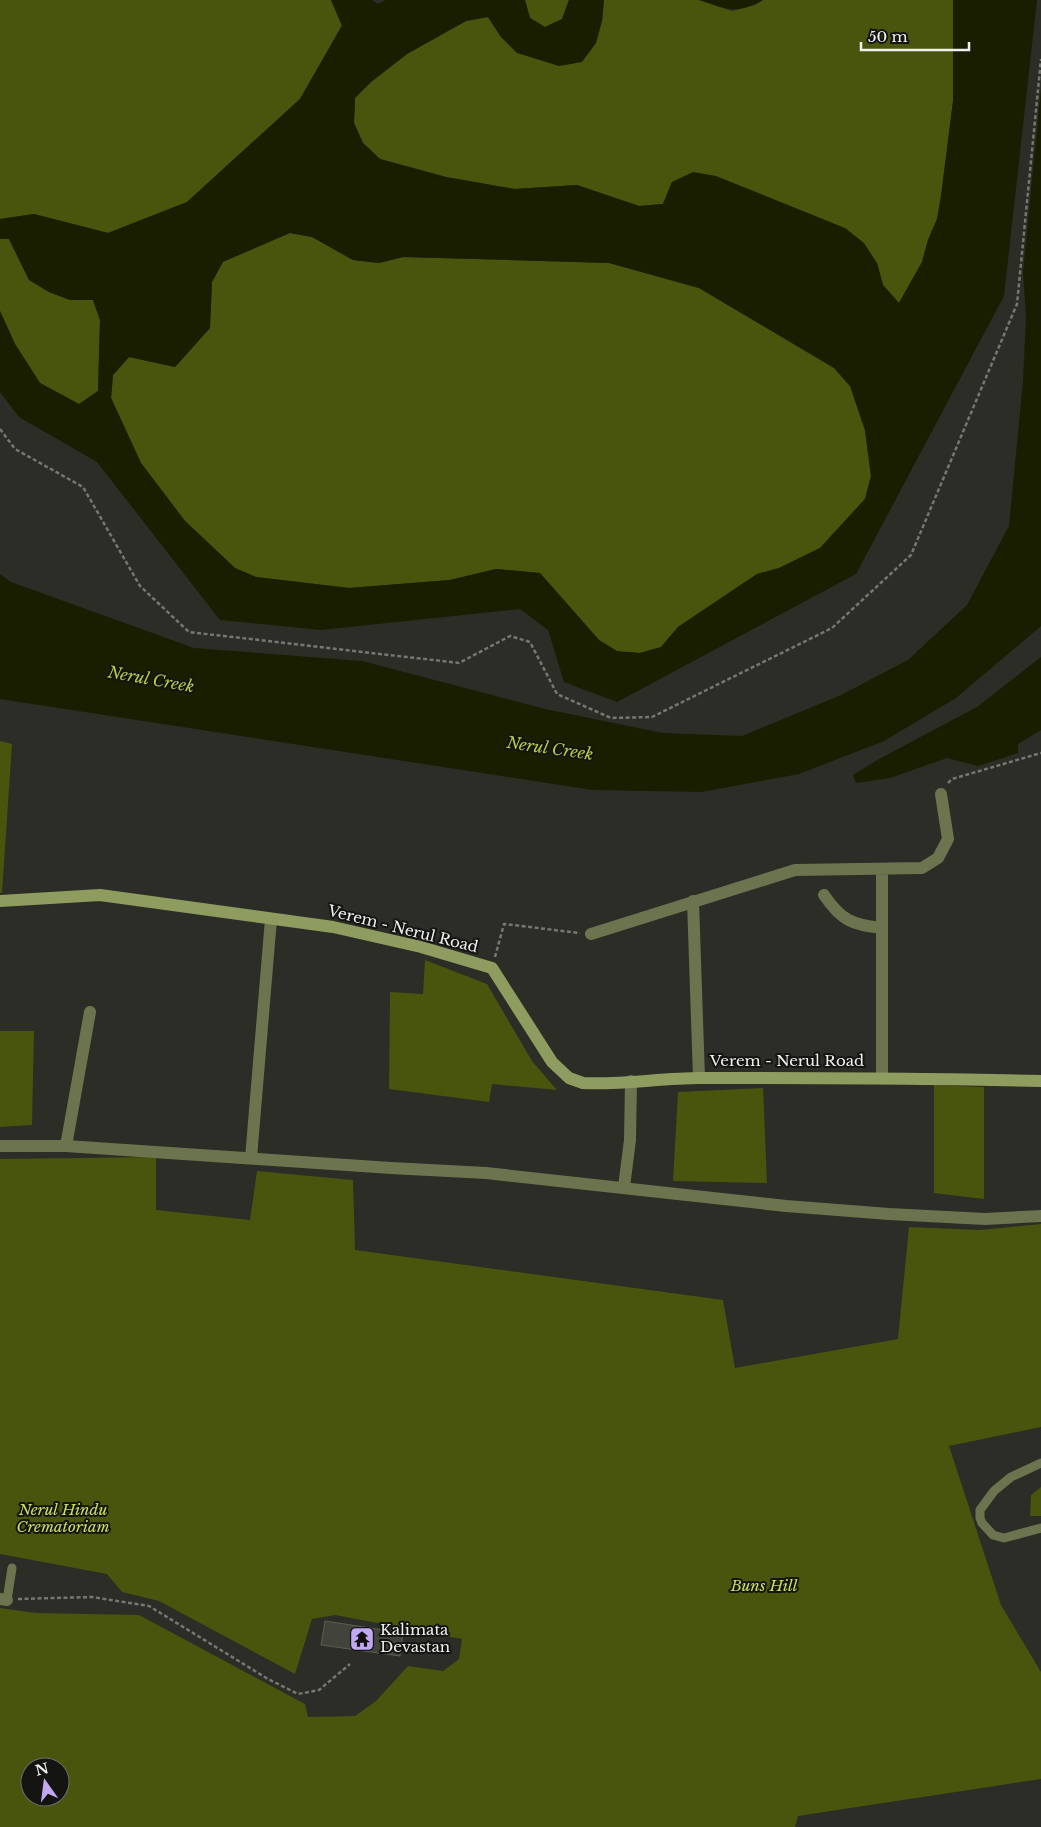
<svg xmlns="http://www.w3.org/2000/svg" width="1041" height="1827" font-family="'Libre Baskerville',serif">
<style>
.green{fill:#49540d;fill-rule:evenodd}
.water{fill:#191e01;fill-rule:evenodd}
.building{fill:#42443c;stroke:#5c5e56}
.lines{fill:none;stroke-linecap:round;stroke-linejoin:round}
.path{stroke:#757771;stroke-width:2.5;stroke-dasharray:4 2.5;stroke-linecap:butt}
.lane{stroke:#6b744e;stroke-width:9}
.street{stroke:#6b744e;stroke-width:12}
.secondary{stroke:#8f9c5f;stroke-width:12}
.labels{text-anchor:middle;stroke-width:4;stroke-linejoin:round;paint-order:stroke}
.street-label{font-size:15px;fill:#f0f1ed;stroke:#141512}
.park-label{font-size:15px;font-style:italic;fill:#c8e060;stroke:#141512}
.poi-label{font-size:15px;fill:#f0f1ed;stroke:#141512;text-anchor:start}
.water-label{font-size:16px;font-style:italic;fill:#b4cb49;stroke:#141512}
</style>
<rect width="100%" height="100%" fill="#2b2d26"/>
<path class="green" d="M 0,0 L 331,0 L 342,25 L 300,99 L 187,202 L 108,233 L 34,214 L 0,219 Z
M 525,0 L 569,0 L 562,19 L 545,27 L 530,18 Z
M 604,0 L 699,0 L 732,11 L 755,5 L 763,0 L 953,0 L 953,101 L 941,196 L 937,219 L 928,240 L 922,262 L 899,303 L 883,285 L 877,263 L 672,182 L 663,204 L 639,206 L 577,185 L 515,189 L 446,177 L 380,159 L 363,143 L 354,123 L 355,98 L 371,82 L 407,54 L 466,21 L 488,17 L 501,37 L 602,21 Z
M 290,233 L 312,237 L 353,260 L 379,263 L 403,257 L 609,263 L 699,288 L 834,368 L 850,386 L 865,430 L 871,476 L 865,499 L 820,548 L 779,568 L 757,574 L 678,627 L 661,647 L 640,653 L 617,652 L 599,640 L 540,573 L 496,569 L 450,580 L 349,588 L 256,577 L 235,568 L 185,521 L 141,463 L 111,398 L 113,375 L 129,357 L 175,367 L 210,328 L 212,282 L 223,261 Z
M 0,239 L 9,239 L 29,280 L 49,292 L 70,300 L 93,300 L 100,320 L 98,391 L 79,404 L 40,383 L 15,344 L 0,311 Z
M 0,741 L 12,744 L 2,893 L 0,893 Z
M 425,960 L 487,984 L 532,1061 L 557,1090 L 492,1084 L 489,1102 L 389,1089 L 390,992 L 423,994 Z
M 0,1031 L 34,1031 L 32,1125 L 0,1127 Z
M 934,1085 L 984,1087 L 984,1199 L 934,1193 Z
M 763,1088 L 767,1183 L 673,1181 L 678,1092 Z
M 156,1157 L 156,1210 L 250,1220 L 257,1171 L 353,1180 L 355,1250 L 723,1300 L 735,1368 L 898,1339 L 909,1227 L 979,1230 L 1041,1224 L 1041,1427 L 949,1446 L 1001,1605 L 1041,1672 L 1041,1779 L 798,1816 L 795,1827 L 0,1827 L 0,1608 L 36,1613 L 139,1615 L 305,1704 L 308,1717 L 355,1716 L 376,1701 L 408,1666 L 443,1671 L 459,1659 L 462,1639 L 335,1615 L 312,1619 L 295,1674 L 159,1601 L 122,1592 L 107,1574 L 0,1554 L 0,1159 ZM 30,1767 L 60,1767 L 60,1797 L 30,1797 Z
M 1041,1487 L 1041,1516 L 1030,1516 L 1031,1495 Z"/>
<path class="water" d="M 331,0 L 372,0 L 378,4 L 386,0 L 525,0 L 530,18 L 545,27 L 562,19 L 569,0 L 604,0 L 602,21 L 596,43 L 582,62 L 559,66 L 517,53 L 501,37 L 488,17 L 466,21 L 407,54 L 371,82 L 355,98 L 354,123 L 363,143 L 380,159 L 446,177 L 515,189 L 577,185 L 639,206 L 663,204 L 672,182 L 693,172 L 716,176 L 845,228 L 864,243 L 877,263 L 883,285 L 899,303 L 922,262 L 928,240 L 937,219 L 941,196 L 953,101 L 953,0 L 1037,0 L 1004,296 L 856,574 L 617,702 L 564,682 L 548,630 L 520,609 L 321,630 L 220,620 L 97,462 L 19,417 L 0,392 L 0,311 L 15,344 L 40,383 L 79,404 L 98,391 L 100,320 L 93,300 L 70,300 L 49,292 L 29,280 L 9,239 L 0,239 L 0,219 L 34,214 L 108,233 L 187,202 L 300,99 L 342,26 ZM 290,233 L 312,237 L 353,260 L 379,263 L 403,257 L 609,263 L 699,288 L 834,368 L 850,386 L 865,430 L 871,476 L 865,499 L 820,548 L 779,568 L 757,574 L 678,627 L 661,647 L 640,653 L 617,651 L 599,640 L 540,573 L 496,569 L 450,580 L 349,588 L 256,577 L 235,568 L 185,521 L 141,463 L 111,398 L 113,375 L 129,357 L 175,367 L 210,328 L 212,282 L 223,262 Z
M 699,0 L 763,0 C 736,15 726,9 699,0 Z
M 1041,88 L 1041,626 L 956,698 L 884,741 L 799,774 L 701,792 L 593,790 L 0,699 L 0,574 L 11,582 L 194,648 L 362,661 L 545,709 L 663,733 L 742,736 L 841,695 L 908,660 L 967,605 L 1009,526 L 1023,381 L 1026,317 L 1023,272 Z
M 1041,657 L 1041,730 L 1018,744 L 1018,753 L 978,766 L 947,758 L 890,778 L 856,783 L 853,775 L 879,759 L 977,707 Z"/>
<path class="building" d="M 325,1621 L 403,1633 L 400,1656 L 321,1645 Z"/>
<g class="lines">
<path class="path" d="M 0,429 L 15,449 L 83,487 L 140,586 L 189,632 L 459,663 L 510,636 L 530,642 L 557,694 L 611,718 L 652,717 L 832,628 L 911,555 L 1017,304 L 1041,59
M 948,783 L 952,779 L 1041,753
M 495,957 L 504,924 L 580,933
M 18,1599 L 92,1597 L 149,1606 L 268,1679 L 298,1694 L 319,1690 L 350,1664"/>
<path class="lane" d="M 1041,1463 L 1011,1477 L 994,1491 L 980,1510 L 980,1518 L 982,1523 L 993,1535 L 1004,1538 L 1041,1528
M 7,1600 L 12,1568"/>
<path class="street" d="M 882,869 L 882,1077
M 824,895 C 841,920 852,925 882,928
M 693,901 L 699,1078
M 591,934 L 795,870 L 922,868 L 938,858 L 948,839 L 941,794
M 0,1146 L 66,1146 L 391,1168 L 486,1173 L 786,1206 L 889,1214 L 985,1219 L 1041,1216
M 66,1146 L 90,1012
M 251,1158 L 271,919
M 624,1187 L 630,1140 L 631,1081
M 0,1599 L 7,1600"/>
<path class="secondary" d="M 0,901 L 100,895 L 333,927 L 421,947 L 492,968 L 552,1062 L 569,1078 L 583,1083 C 622,1085 661,1078 700,1078 C 814,1078 927,1078 1041,1081"/>
</g>
<defs>
<symbol id="temple-square" viewBox="-11 -11 22 22"><rect x="-9" y="-9" width="18" height="18" rx="4" fill="#c0a8f3" stroke="#141512"/><path d="M0-6L5-2H3V0L6.5 2.5H4V6H1.5V3h-3V6H-4V2.5H-6.5L-3 0V-2H-5Z" fill="#111"/></symbol>
</defs>
<g fill-rule="evenodd">
<use href="#temple-square" x="348" y="1625" width="28" height="28"/>
</g>
<g class="labels">
<g class="street-label">
<text transform="translate(403 929) rotate(14)" y="5">Verem - Nerul Road</text>
<text x="787" y="1066">Verem - Nerul Road</text>
</g>
<g class="park-label">
<text x="63" y="1515">Nerul Hindu<tspan x="63" dy="17">Crematoriam</tspan></text>
<text x="764" y="1591">Buns Hill</text>
</g>
<g class="poi-label">
<text x="380" y="1635">Kalimata<tspan x="380" dy="17">Devastan</tspan></text>
</g>
<g class="water-label">
<text transform="translate(151 679) rotate(10)" y="6">Nerul Creek</text>
<text transform="translate(550 748) rotate(8)" y="6">Nerul Creek</text>
</g>
</g>
<g transform="translate(45 1782) rotate(346)"><circle r="24" fill="#141512" stroke="#6c6d6a"/>
<path d="M0-4L9 19L0 12L-9 19Z" fill="#c0a8f3"/>
<text y="-8" font-size="14" font-weight="bold" text-anchor="middle" fill="#f0f1ed">N</text>
</g>
<path d="M861 42v8h108v-8" fill="none" stroke="#f0f1ed" stroke-width="2.5"/>
<text x="868" y="42" font-size="15" fill="#f0f1ed" stroke="#141512" stroke-width="4" paint-order="stroke">50 m</text>
</svg>
